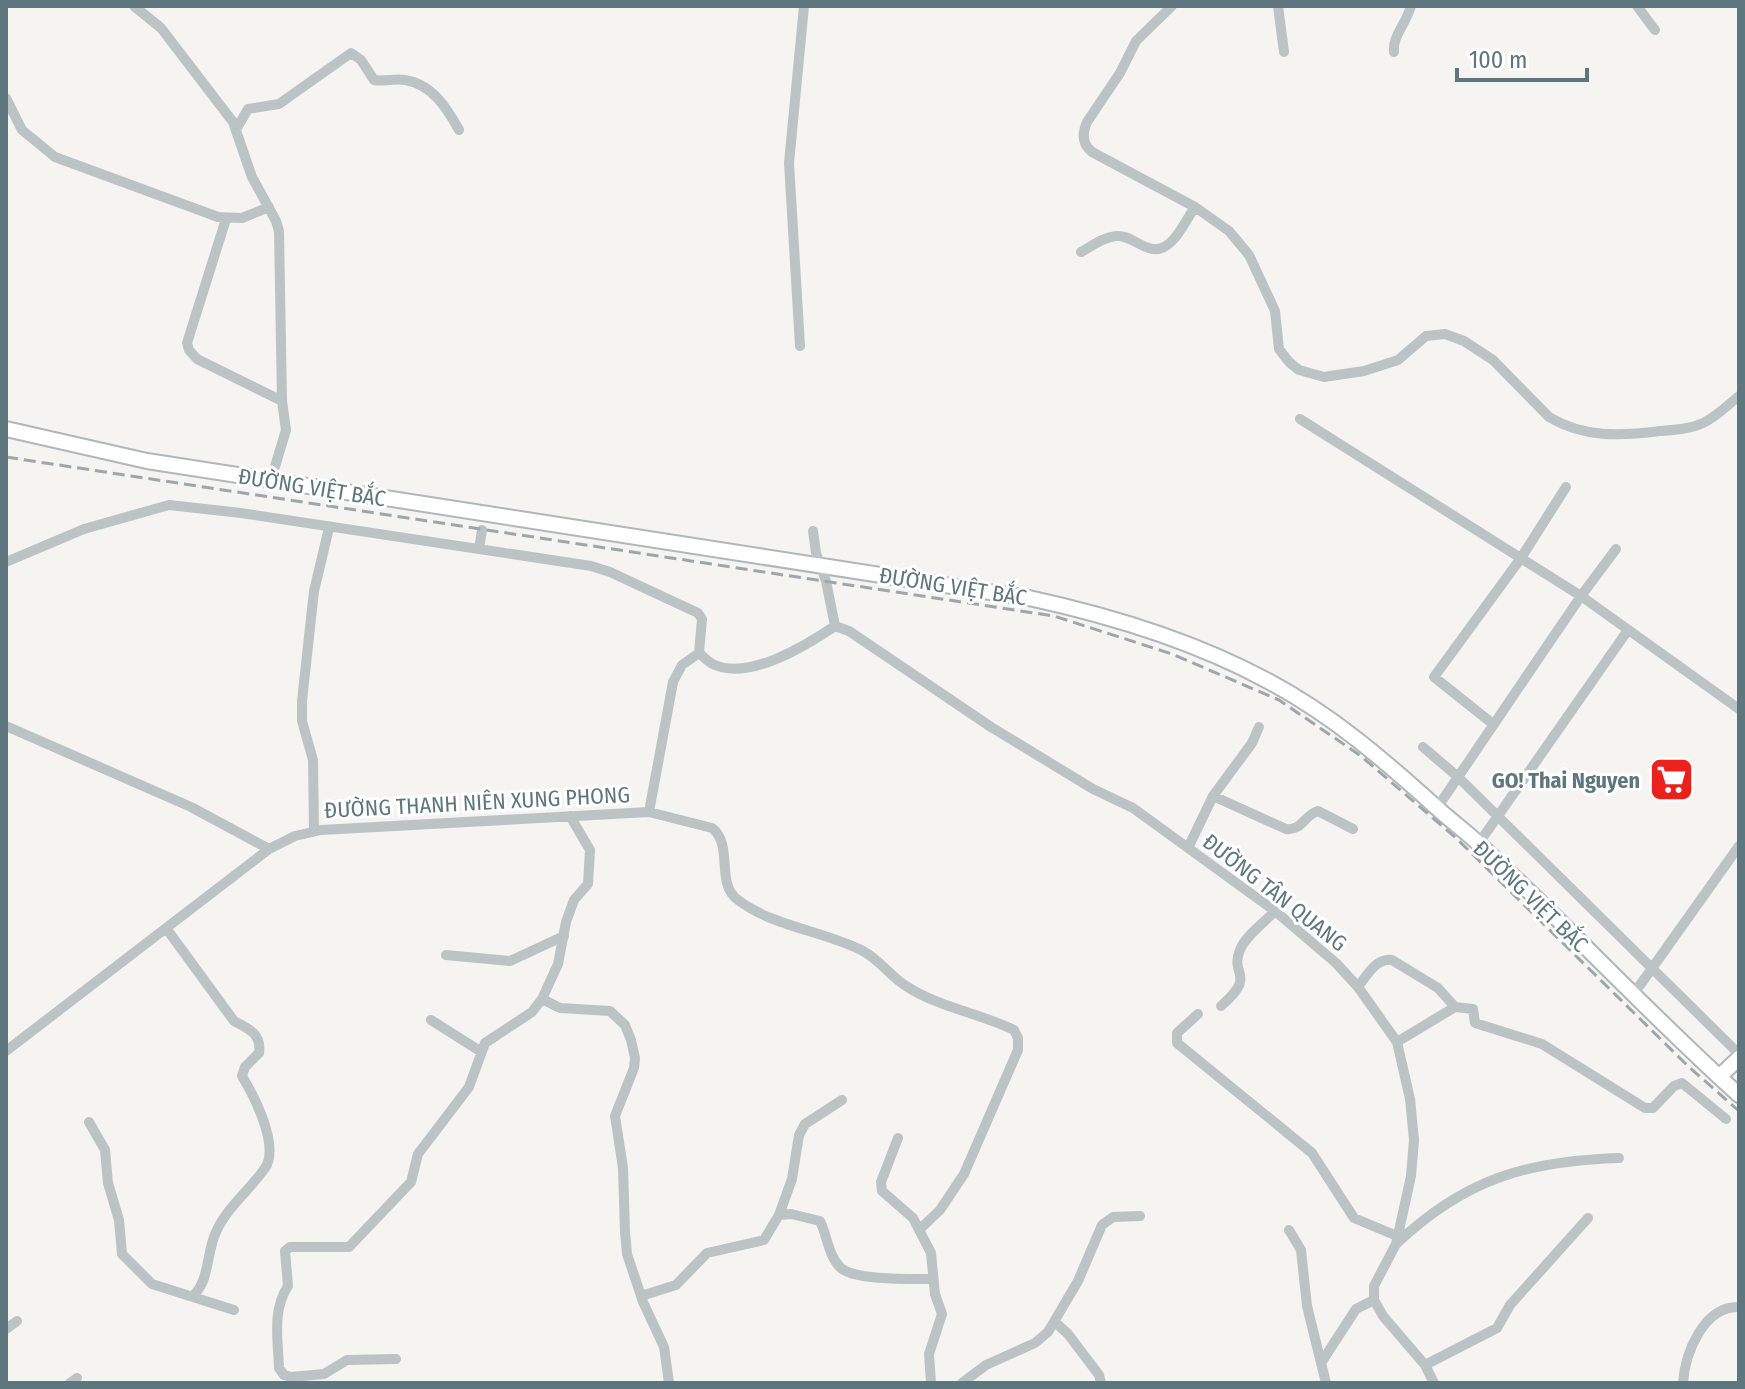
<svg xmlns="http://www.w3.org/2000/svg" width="1745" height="1389" font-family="'Fira Sans Condensed',sans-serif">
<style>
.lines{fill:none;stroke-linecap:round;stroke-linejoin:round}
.secondary-casing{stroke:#afb7ba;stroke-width:18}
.street{stroke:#bcc3c5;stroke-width:10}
.secondary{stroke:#fff;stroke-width:14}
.rail{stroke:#9da7ab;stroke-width:3;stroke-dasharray:12 6;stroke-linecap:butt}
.labels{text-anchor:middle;stroke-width:6;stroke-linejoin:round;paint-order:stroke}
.street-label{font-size:22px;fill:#5e767d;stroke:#fff}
.poi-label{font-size:22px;font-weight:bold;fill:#5e767d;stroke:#fff;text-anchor:end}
</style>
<rect width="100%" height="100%" fill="#f5f4f0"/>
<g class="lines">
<defs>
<path id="secondary" d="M 6,429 L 147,461 L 1029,598 C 1112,616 1194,641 1268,681 C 1332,715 1384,760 1437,808 C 1450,820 1465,831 1478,843 C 1567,925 1649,1014 1739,1095
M 1719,1077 L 1739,1058"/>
</defs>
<use href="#secondary" class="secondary-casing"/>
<path class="street" d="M 134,6 L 161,28 L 233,122 L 252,177 L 276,221 L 279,231 L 282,401 L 286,430 L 271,480
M 1172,6 L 1136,41 L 1120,73 L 1087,122 C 1082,133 1082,144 1092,152 L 1195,207 L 1229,231 L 1249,255 L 1275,311 L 1279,349 L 1289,362 L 1299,370 L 1324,377 L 1364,371 L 1398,360 L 1426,336 L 1445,334 L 1464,341 L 1493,360 L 1549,417 C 1584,438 1620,436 1660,431 C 1674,430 1690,429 1703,423 C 1716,417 1728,405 1739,396
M 1278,6 L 1284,52
M 1637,6 L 1655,30
M 1394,52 C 1392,37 1406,24 1411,6
M 6,98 L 22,130 L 55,157 L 218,217 L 242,218 L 269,207
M 237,128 L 248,109 L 279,104 L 351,53 L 361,60 L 374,80 C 384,82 395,78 405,80 C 432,84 447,108 459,130
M 226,219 L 187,343 L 189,350 L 197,359 L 282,401
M 1081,252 C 1092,246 1103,237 1116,236 C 1132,234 1147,256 1164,247 C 1177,241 1187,218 1195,207
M 800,346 L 789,163 L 804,6
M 1300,419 L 1581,596 L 1739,709
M 813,531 L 816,553 L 826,581 L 835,626
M 479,549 L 482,530
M 6,562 L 84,529 L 169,505 L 241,513 L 591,566 L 610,572 L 698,613 L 702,619 L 699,653
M 835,626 L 849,631 L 991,727 L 1093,789 L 1133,808 L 1275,911 L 1336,963 L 1358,987 L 1397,1042 L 1410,1099 L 1414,1140 L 1411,1176 L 1396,1244 L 1374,1286 L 1374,1300 L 1383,1316 L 1425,1365 L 1434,1383
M 1493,724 L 1434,677 L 1521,558 L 1566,487
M 6,726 L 191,807 L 269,849
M 1423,747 L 1458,777 L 1739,1054
M 1213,796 L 1286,829 C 1302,831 1304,815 1318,811 L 1353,829
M 1437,808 L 1581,596 L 1616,549
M 649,812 L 712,828 C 734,845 715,884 738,900 C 774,927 824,931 863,951 C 880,960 890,976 906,986 C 938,1007 979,1013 1014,1030 L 1018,1038 L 1018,1050 L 964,1174 L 940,1210 L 919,1230
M 314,831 L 313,760 L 302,721 L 302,701 L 314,591 L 329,528
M 1479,843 L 1628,630
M 1188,848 L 1213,796 L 1252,743 L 1259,727
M 166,928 L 234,1021 C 248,1028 262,1034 259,1053 L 245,1067 L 242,1076 C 254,1096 280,1146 265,1168 C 249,1191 227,1207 216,1232 C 206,1253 210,1280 193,1296
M 446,955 L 510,961 L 564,936
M 1358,987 C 1367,975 1376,958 1392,960 L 1438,988 L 1455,1007 L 1473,1009 L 1475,1023 L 1542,1044 L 1645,1108 L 1653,1108 L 1674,1086 L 1682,1083 L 1726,1119
M 1633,995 L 1739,846
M 542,999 L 560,1008 L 610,1011 L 625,1025 L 631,1040 L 635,1058 L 634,1068 L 615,1116 L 623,1168 L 625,1232 L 627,1254 L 643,1302 L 664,1347 L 669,1383
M 1221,1006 C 1258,974 1229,976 1240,950 C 1245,936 1265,922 1275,911
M 1198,1014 L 1177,1033 L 1177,1043 L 1312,1153 L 1354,1218 L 1397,1236
M 431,1020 L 480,1051
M 1397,1042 L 1455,1007
M 6,1051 L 269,849 L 295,836 L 321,830 L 649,812 L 673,682 L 682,665 L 699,653 C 704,657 709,663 715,665 C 750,680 807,645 835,626
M 89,1122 L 105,1150 L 108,1183 L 119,1220 L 122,1254 L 152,1284 L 234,1310
M 898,1138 L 881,1182 L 882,1191 L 913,1218 L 931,1253 L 935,1294 L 942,1314 L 929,1354 L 931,1383
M 779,1215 L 791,1214 L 820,1221 C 827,1235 828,1255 840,1267 C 853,1281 913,1279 932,1279
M 1289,1230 L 1301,1250 L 1307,1306 L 1326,1383
M 1396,1244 C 1465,1179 1526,1161 1619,1158
M 641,1296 L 676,1285 L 707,1253 L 764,1240 L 779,1215 L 792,1179 L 799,1135 L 805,1124 L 842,1100
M 1055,1322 L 1068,1334 L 1099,1375 L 1101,1383
M 6,1329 L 17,1321
M 396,1359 L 347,1360 L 324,1374 L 291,1377 L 284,1375 L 279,1368 C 278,1340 272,1310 288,1286 L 285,1251 L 290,1247 L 349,1247 L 411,1182 L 418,1154 L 469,1087 L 485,1043 L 532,1012 L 542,999 L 558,964 L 566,922 L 574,900 L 588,884 L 590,850 L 570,816
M 1321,1363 L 1356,1309 L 1374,1300
M 1425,1365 L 1497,1328 L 1510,1305 L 1588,1218
M 70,1383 L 77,1378
M 962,1383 L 986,1365 L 1035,1343 L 1048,1332 L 1078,1281 L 1102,1225 L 1113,1217 L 1140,1216
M 1683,1383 C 1685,1354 1703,1306 1739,1307"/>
<use href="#secondary" class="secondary"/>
<path class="rail" d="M 6,457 L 1054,616 L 1172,654 L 1279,700 L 1361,756 L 1456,838 L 1688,1066 L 1739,1111"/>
</g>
<defs>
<symbol id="supermarket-square" viewBox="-11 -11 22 22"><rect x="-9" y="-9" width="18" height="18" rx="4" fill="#ea221b" stroke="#fff"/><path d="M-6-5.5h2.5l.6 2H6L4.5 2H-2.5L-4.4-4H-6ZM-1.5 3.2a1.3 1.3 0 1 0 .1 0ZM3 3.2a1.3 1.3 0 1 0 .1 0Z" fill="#fff"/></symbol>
</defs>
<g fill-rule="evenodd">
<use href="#supermarket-square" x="1646" y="754" width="51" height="51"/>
</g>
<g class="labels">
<g class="street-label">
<text transform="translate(312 487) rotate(9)" y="8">ĐƯỜNG VIỆT BẮC</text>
<text transform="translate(953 586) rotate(9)" y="8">ĐƯỜNG VIỆT BẮC</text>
<text transform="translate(477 802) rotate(-3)" y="8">ĐƯỜNG THANH NIÊN XUNG PHONG</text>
<text transform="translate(1275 892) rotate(38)" y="8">ĐƯỜNG TÂN QUANG</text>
<text transform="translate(1531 896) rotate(44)" y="8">ĐƯỜNG VIỆT BẮC</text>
</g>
<g class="poi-label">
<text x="1640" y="788">GO! Thai Nguyen</text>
</g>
</g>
<rect width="1745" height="1389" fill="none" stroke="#5e767d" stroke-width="16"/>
<path d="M1457 68v12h130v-12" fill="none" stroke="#5e767d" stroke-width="4"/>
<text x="1469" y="68" font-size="24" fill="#5e767d" stroke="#ffffff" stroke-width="6" paint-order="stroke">100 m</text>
</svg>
